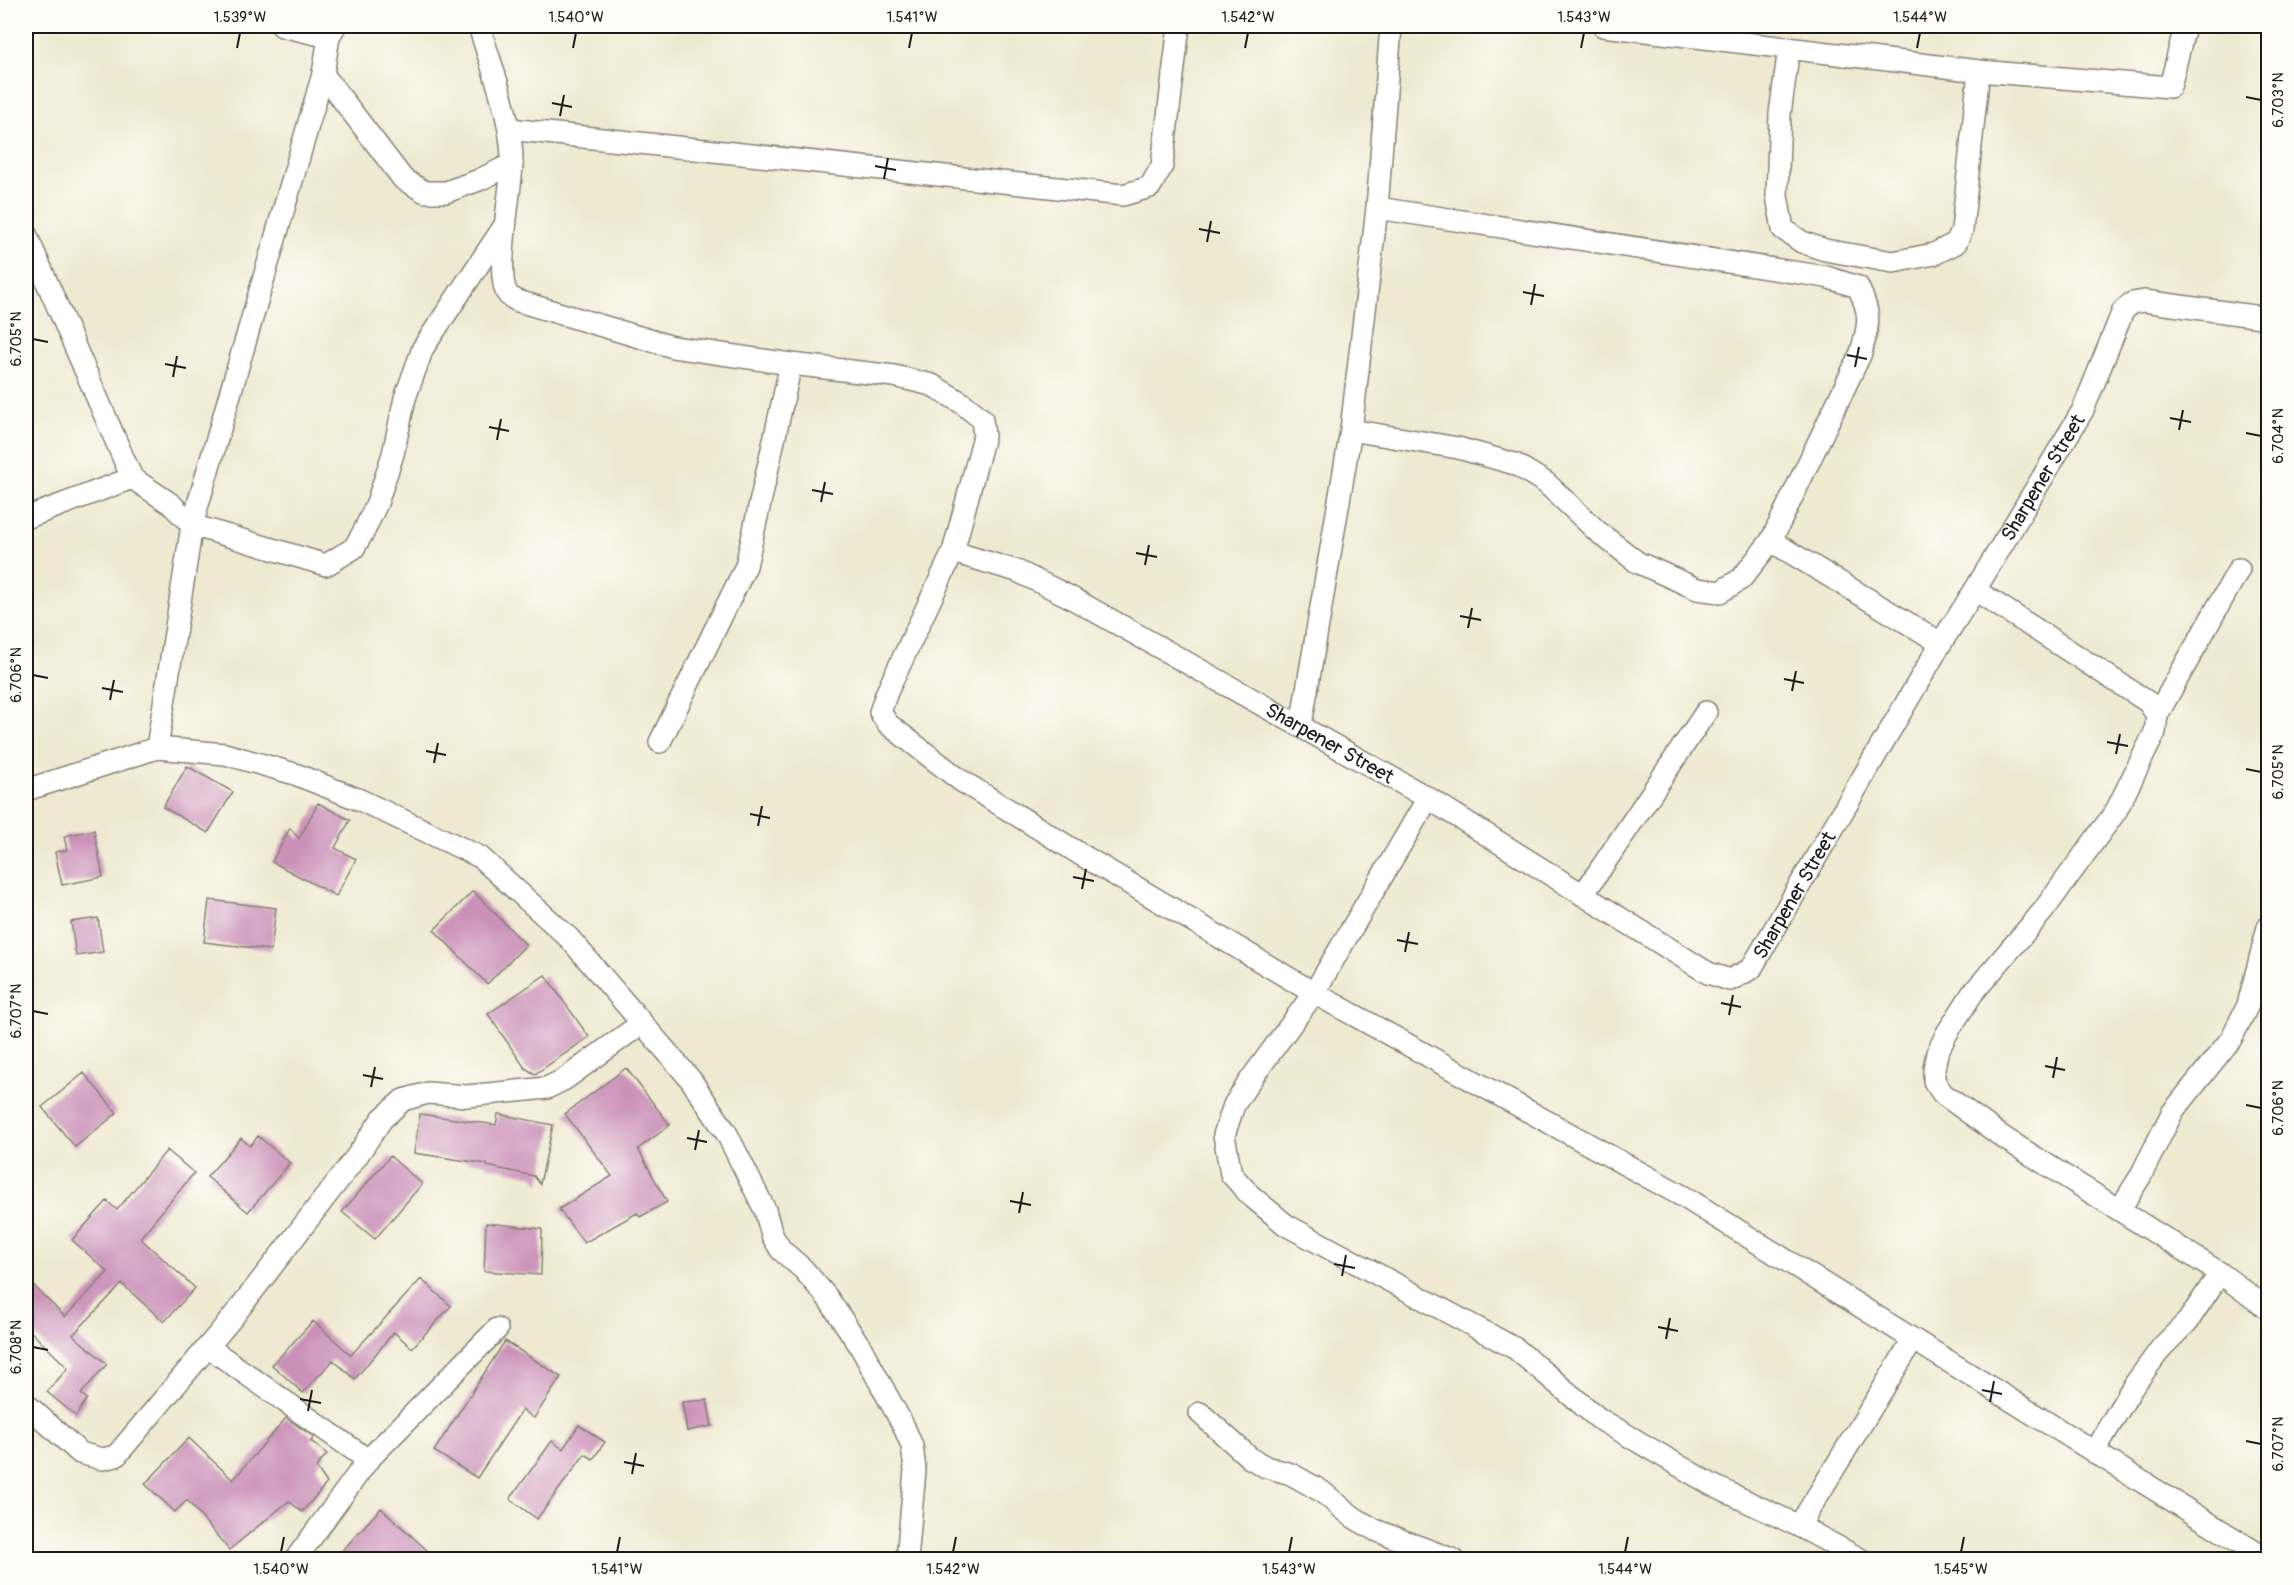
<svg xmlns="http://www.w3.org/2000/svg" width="2294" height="1585" font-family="Pangolin,sans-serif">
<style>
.building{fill:#cb92b9}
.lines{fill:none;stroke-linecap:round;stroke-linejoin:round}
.street-casing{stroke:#858276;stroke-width:24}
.street{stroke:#fff;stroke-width:21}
.ticks{fill:none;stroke:#1c1c1c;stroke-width:2}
.labels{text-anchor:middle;stroke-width:5;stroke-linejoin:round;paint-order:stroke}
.street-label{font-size:20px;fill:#1c1c1c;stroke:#fdfcf7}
.neatline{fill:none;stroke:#1c1c1c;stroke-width:2}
.ticks-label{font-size:15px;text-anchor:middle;fill:#1c1c1c}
</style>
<rect width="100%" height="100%" fill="#fdfcf7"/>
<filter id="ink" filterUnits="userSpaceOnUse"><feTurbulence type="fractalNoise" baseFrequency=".0167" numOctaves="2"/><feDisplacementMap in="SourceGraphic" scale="12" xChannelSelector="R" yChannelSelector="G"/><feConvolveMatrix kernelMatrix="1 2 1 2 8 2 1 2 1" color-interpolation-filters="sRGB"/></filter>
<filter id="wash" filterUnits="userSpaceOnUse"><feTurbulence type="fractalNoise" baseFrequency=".008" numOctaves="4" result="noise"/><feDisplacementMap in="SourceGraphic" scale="24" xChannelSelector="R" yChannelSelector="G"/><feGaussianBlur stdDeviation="1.35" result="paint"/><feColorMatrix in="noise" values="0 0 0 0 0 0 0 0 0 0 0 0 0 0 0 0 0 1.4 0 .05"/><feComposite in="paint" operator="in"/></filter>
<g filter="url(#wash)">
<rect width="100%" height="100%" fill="#eee9d0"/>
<g id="blocks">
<path class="building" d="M 187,766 L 233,792 L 208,833 L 163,807 Z
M 318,803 L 350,820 L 335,848 L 356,859 L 336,896 L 272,862 L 290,828 L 299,839 Z
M 94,830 L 103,877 L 62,885 L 55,852 L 67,850 L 64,836 Z
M 473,891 L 526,945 L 487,984 L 434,930 Z
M 209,900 L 276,908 L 271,950 L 204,942 Z
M 98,918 L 103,952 L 76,956 L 71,922 Z
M 545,975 L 589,1037 L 535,1074 L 525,1068 L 488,1014 Z
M 626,1068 L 670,1125 L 638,1149 L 667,1202 L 640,1217 L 637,1213 L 584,1243 L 559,1209 L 612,1176 L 565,1114 Z
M 84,1073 L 117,1113 L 75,1147 L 42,1107 Z
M 420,1114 L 496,1125 L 498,1114 L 553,1125 L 540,1184 L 534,1176 L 487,1166 L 487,1164 L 414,1153 Z
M 258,1136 L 290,1163 L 248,1212 L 207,1177 L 241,1138 L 250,1146 Z
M 167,1150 L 194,1173 L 140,1238 L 195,1288 L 164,1322 L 122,1284 L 73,1335 L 107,1364 L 81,1394 L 87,1399 L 76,1416 L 47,1392 L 68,1368 L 26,1327 L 26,1278 L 65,1317 L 108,1272 L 72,1240 L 107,1201 L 117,1210 Z
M 390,1156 L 422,1184 L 375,1239 L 342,1212 Z
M 486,1223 L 542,1229 L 541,1275 L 484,1271 Z
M 421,1279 L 451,1306 L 412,1348 L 394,1332 L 355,1379 L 333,1360 L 303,1393 L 272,1365 L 313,1321 L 351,1355 Z
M 505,1341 L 561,1377 L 534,1418 L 522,1410 L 477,1478 L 434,1451 Z
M 707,1400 L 712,1426 L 687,1431 L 682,1402 Z
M 286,1418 L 314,1437 L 311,1441 L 327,1454 L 316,1467 L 327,1483 L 302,1512 L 289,1501 L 229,1550 L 187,1500 L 175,1512 L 145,1484 L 189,1438 L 233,1480 Z
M 579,1425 L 605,1442 L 593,1459 L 585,1454 L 537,1519 L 510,1499 L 552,1441 L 563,1449 Z
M 381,1508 L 427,1550 L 419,1560 L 349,1560 L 341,1552 Z"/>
</g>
</g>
<g filter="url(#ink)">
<use href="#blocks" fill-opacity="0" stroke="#858276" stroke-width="1.5"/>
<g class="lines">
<defs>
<g id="street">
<path d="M 282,26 L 329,37"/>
<path d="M 479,26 C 492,69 513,120 512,165 C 511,190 495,275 507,293 C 509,297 514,299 518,301 L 673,347 L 791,364 L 894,376 L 932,385 L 962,403 L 982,419 L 984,436 L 953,552 L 887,692 L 880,712 L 888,724 L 960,780 L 1080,854 L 1314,993 L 1686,1198 L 2268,1560"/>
<path d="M 1603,26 L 1979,71 L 2170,87 L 2185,26"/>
<path d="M 1789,48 L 1780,114 L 1777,196 L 1783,229 L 1802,242 L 1825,250 L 1893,262 L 1934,254 L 1956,243 L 1962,230 L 1979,71"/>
<path d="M 323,74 L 403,179 L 425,192 L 446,192 L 479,180 L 512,164"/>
<path d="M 509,129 L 1123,195 L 1150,187 L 1162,166 L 1179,26"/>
<path d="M 26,234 L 132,478 L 171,504 L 192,525 L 326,565 L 354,548 L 364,531 L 377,503 L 393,454 L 405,398 L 423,348 L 505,225"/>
<path d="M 1351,430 L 1458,448 L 1515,464 L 1546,483 L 1597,531 L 1637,562 L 1697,589 L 1720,592 L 1741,579 L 1771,541 L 1861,353 C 1869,323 1872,316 1858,287 L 1826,277 L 1377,208"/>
<path d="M 26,518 L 132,478"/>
<path d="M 1771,541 L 1941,643"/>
<path id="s1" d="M 953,552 L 1017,571 L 1068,596 L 1428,798 L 1708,973 L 1730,980 L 1751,969 L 1941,643 L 1975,590 L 2083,410 L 2123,311 L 2132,303 L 2144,301 L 2268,318"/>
<path d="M 1975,590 L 2148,702 L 2157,715 L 2155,732 L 2116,811 L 2043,911 L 1972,994 L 1947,1033 L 1937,1053 L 1934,1069 L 1934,1081 L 1943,1094 L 2004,1138 L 2220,1273 L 2268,1309"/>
<path d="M 2157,715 L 2239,569"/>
<path d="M 1301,725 L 1351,430 L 1377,208 L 1391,26"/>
<path d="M 660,742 L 746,566 L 791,364"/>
<path d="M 157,748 L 192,525 L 323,74 L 329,37 L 335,26"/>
<path d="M 26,790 L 157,748 L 225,754 L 295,774 L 360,800 L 480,857 L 569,938 L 691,1080 L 727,1134 L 765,1210 L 772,1235 L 781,1250 L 803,1269 L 827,1297 L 860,1346 L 904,1427 L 912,1446 L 915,1470 L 907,1560"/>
<path d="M 1428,798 L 1314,993 L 1251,1079 L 1234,1105 L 1224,1135 L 1231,1174 L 1250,1195 L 1286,1225 L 1516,1349 L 1598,1418 L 1712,1485 L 1799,1526 L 1862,1560"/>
<path d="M 1583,895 L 1706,712"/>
<path d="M 2120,1209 L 2140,1177 L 2172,1113 L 2231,1039 L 2248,1005 L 2268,927"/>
<path d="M 208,1347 L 368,1460"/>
<path d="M 26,1404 L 80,1453 L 102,1459 L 116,1456 L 232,1318 L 357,1156 L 382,1119 L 403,1100 L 428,1093 L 467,1096 L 547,1088 L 565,1079 L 642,1023"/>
<path d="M 1200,1413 L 1250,1458 L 1266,1467 L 1291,1474 L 1321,1491 L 1353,1517 L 1375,1530 L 1454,1560"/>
<path d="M 2094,1452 L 2132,1388 L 2162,1347 L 2188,1321 L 2220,1273"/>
<path d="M 1799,1526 L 1913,1340"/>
<path d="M 295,1560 L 368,1460 L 497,1329"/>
</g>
</defs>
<use href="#street" class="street-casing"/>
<use href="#street" class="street"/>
</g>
</g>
<path class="ticks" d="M 237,48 L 240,33M 573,48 L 576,33M 909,48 L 912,33M 1245,48 L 1248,33M 1581,48 L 1584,33M 1917,48 L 1920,33M 2246,97 L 2261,100M 552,103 L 572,107M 560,116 L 564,95M 875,166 L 896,170M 884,179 L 888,158M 1199,229 L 1220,233M 1207,242 L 1211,221M 1523,292 L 1544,296M 1531,305 L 1535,284M 33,339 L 48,342M 1847,355 L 1867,359M 165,364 L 186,368M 1855,367 L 1859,347M 173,377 L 177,356M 2170,418 L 2191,422M 489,427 L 509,431M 2179,430 L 2183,410M 2246,433 L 2261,436M 497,440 L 501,419M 812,490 L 833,494M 821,502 L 825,482M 1136,553 L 1157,557M 1145,565 L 1149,545M 1460,616 L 1481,620M 1468,628 L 1472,608M 33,675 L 48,678M 1784,679 L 1804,683M 102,688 L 123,692M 1792,691 L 1796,671M 110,700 L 114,680M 2107,742 L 2128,746M 426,751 L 446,755M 2116,754 L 2120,734M 434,763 L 438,743M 2246,769 L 2261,772M 750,814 L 770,818M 758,826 L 762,806M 1073,877 L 1094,881M 1082,889 L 1086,869M 1397,940 L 1418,944M 1405,952 L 1409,932M 1721,1003 L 1741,1007M 33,1011 L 48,1014M 1729,1015 L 1733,995M 2045,1066 L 2065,1070M 363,1075 L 383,1079M 2053,1078 L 2057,1057M 371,1087 L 375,1067M 2246,1105 L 2261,1108M 687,1138 L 707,1142M 695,1150 L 699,1130M 1010,1201 L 1031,1205M 1019,1213 L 1023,1192M 1334,1264 L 1355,1268M 1342,1276 L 1346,1255M 1658,1327 L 1678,1331M 1666,1339 L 1670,1318M 33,1347 L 48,1350M 1982,1390 L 2002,1394M 300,1399 L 321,1403M 1990,1402 L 1994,1381M 308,1411 L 312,1390M 2246,1441 L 2261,1444M 624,1462 L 644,1466M 632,1474 L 636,1453M 281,1552 L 284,1537M 617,1552 L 620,1537M 953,1552 L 956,1537M 1289,1552 L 1292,1537M 1625,1552 L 1628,1537M 1961,1552 L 1964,1537"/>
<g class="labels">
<g class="street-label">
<text dy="7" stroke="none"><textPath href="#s1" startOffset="1485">Sharpener Street</textPath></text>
<text dy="7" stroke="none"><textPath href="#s1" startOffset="424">Sharpener Street</textPath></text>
<text dy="7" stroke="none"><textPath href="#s1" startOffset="999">Sharpener Street</textPath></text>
</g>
</g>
<rect width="2294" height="1585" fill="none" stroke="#fdfcf7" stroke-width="66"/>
<rect x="33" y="33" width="2228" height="1519" class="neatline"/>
<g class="ticks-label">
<text x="240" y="22">1.539°W</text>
<text x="576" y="22">1.540°W</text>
<text x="912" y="22">1.541°W</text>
<text x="1248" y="22">1.542°W</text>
<text x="1584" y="22">1.543°W</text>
<text x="1920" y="22">1.544°W</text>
<text transform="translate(2278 100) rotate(-90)" y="5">6.703°N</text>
<text transform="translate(16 339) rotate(-90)" y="5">6.705°N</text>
<text transform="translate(2278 436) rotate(-90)" y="5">6.704°N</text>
<text transform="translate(16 675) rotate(-90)" y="5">6.706°N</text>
<text transform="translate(2278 772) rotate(-90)" y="5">6.705°N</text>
<text transform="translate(16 1011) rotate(-90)" y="5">6.707°N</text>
<text transform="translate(2278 1108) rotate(-90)" y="5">6.706°N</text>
<text transform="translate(16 1347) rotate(-90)" y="5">6.708°N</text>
<text transform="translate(2278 1444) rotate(-90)" y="5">6.707°N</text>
<text x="281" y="1574">1.540°W</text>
<text x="617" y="1574">1.541°W</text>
<text x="953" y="1574">1.542°W</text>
<text x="1289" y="1574">1.543°W</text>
<text x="1625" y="1574">1.544°W</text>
<text x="1961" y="1574">1.545°W</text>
</g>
</svg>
